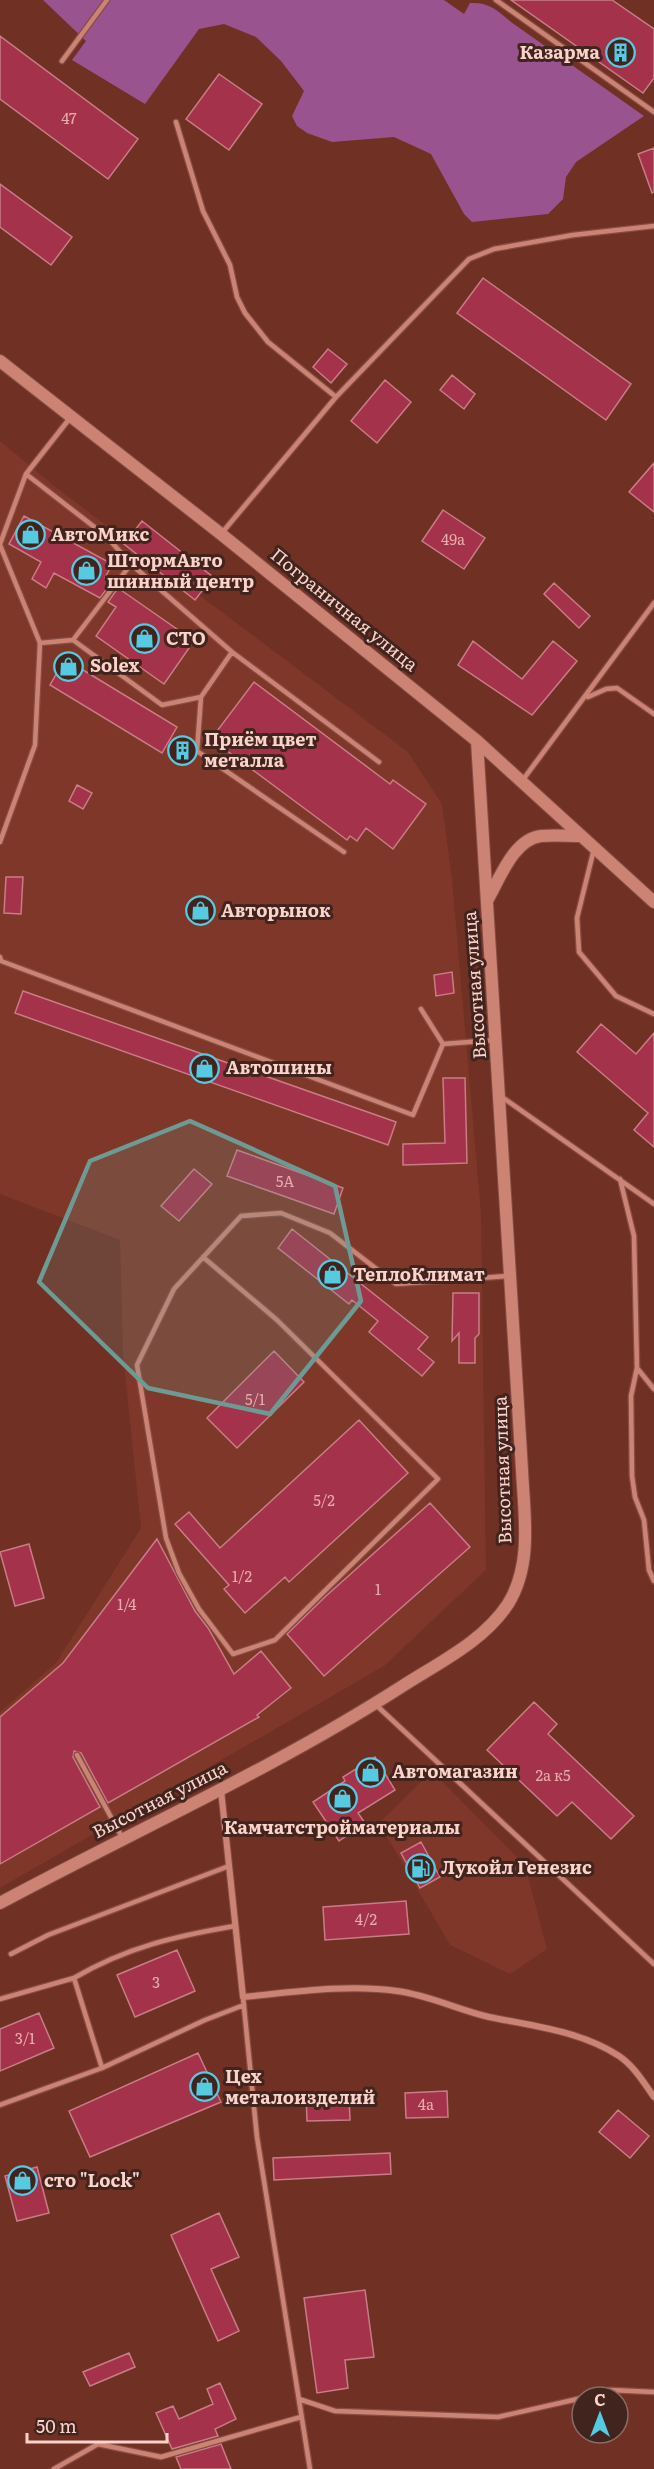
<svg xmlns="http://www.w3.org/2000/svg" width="654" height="2469" font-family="Literata,serif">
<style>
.built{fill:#7f3729}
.green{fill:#99538f}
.building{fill:#a4324a;stroke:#c87d86;stroke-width:1.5}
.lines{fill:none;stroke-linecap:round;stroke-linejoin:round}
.lane-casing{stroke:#854d44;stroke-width:7}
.street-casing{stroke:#854d44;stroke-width:8}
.secondary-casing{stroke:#854d44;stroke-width:14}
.lane{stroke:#cc8374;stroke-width:4.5}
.street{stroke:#cc8374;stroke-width:6}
.secondary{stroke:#cc8374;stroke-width:12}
.marked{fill:#6d9b93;fill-opacity:0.2;stroke:#6d9b93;stroke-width:4.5;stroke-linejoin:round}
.labels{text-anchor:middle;stroke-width:6;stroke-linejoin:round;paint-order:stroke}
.number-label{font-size:15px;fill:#e5abab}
.poi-label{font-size:18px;font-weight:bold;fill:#fbd3cb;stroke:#41241e;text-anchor:start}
.street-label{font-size:18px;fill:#fbd3cb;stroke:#41241e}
</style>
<rect width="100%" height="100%" fill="#703024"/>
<path class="built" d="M 0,441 L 58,489 L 408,752 L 442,804 L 452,879 L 481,1213 L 486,1570 L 384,1666 L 0,1888 L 0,1712 L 56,1663 L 141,1528 L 123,1354 L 120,1240 L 0,1194 Z
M 432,1771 L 525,1865 L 547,1949 L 510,1974 L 450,1945 L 379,1823 Z"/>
<path class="green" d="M 43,0 L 444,0 L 464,14 L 470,3 C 489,2 497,10 511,22 L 644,116 L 576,162 L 566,177 L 563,199 L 548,214 L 472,222 L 464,214 L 431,154 L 394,137 L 332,142 L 307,133 L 297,126 L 292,116 L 304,91 L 281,61 L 256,37 L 224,24 L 199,29 L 145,104 L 72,60 L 86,41 Z"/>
<path class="building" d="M 511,0 L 612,0 L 654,29 L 654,78 L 643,93 Z
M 0,36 L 138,139 L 108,179 L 0,99 Z
M 219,74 L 262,104 L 229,150 L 186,119 Z
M 654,148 L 654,192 L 652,193 L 638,154 Z
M 0,184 L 72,237 L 51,265 L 0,227 Z
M 483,278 L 631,384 L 606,420 L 457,313 Z
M 328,349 L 347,364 L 331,383 L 313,367 Z
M 452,375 L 475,394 L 464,409 L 440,390 Z
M 385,380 L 411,402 L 377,443 L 351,421 Z
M 654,463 L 654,512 L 629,492 Z
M 443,510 L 485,538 L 464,569 L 422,541 Z
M 24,516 L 112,564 L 105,578 L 111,583 L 100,598 L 54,573 L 46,588 L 32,579 L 41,562 L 9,544 Z
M 142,521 L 213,577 L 195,600 L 124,544 Z
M 554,583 L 590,616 L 579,628 L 544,594 Z
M 118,588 L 194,641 L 164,684 L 96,636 L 116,607 L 108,602 Z
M 473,641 L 522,679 L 553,641 L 577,661 L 532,715 L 458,665 Z
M 65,659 L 177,727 L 162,753 L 50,685 Z
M 254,682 L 390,784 L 393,780 L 426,804 L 393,849 L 366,828 L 357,841 L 350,836 L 347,840 L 211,739 Z
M 77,785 L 92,793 L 83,809 L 69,801 Z
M 6,877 L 23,877 L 21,914 L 4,913 Z
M 452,972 L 454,993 L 436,996 L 434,975 Z
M 23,991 L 396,1122 L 388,1145 L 15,1013 Z
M 601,1024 L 636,1054 L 654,1033 L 654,1147 L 634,1130 L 648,1113 L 577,1052 Z
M 443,1078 L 465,1078 L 467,1163 L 403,1165 L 403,1144 L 445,1143 Z
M 237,1150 L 343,1188 L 334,1214 L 227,1176 Z
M 194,1169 L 212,1184 L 179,1221 L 161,1206 Z
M 292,1229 L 428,1337 L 418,1349 L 434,1362 L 422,1376 L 369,1332 L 378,1321 L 352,1300 L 349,1304 L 278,1248 Z
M 453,1293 L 479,1293 L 479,1334 L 475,1338 L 475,1363 L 459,1363 L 459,1333 L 452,1341 Z
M 274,1351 L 304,1382 L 237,1448 L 207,1418 Z
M 359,1420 L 408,1473 L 289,1582 L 285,1577 L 245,1613 L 224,1589 L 229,1585 L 175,1524 L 189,1512 L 220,1548 Z
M 430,1503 L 470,1547 L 324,1676 L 287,1634 L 326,1596 Z
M 157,1539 L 195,1611 L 208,1628 L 234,1674 L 261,1651 L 291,1688 L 257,1715 L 259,1717 L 108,1803 L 81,1753 L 74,1751 L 73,1757 L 100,1807 L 0,1864 L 0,1717 L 63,1663 Z
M 29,1544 L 44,1598 L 15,1606 L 0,1552 Z
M 534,1702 L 557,1724 L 548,1734 L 634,1816 L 611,1839 L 572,1802 L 557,1816 L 487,1750 Z
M 375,1757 L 395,1790 L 358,1813 L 365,1823 L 339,1841 L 313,1802 L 345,1781 L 343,1777 Z
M 421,1842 L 440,1877 L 420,1888 L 401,1853 Z
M 406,1901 L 409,1934 L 325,1940 L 323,1907 Z
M 177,1950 L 195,1991 L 135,2017 L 117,1975 Z
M 39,2013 L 54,2048 L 0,2071 L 0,2029 Z
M 198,2053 L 221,2102 L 90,2157 L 69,2111 Z
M 447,2091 L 448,2117 L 406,2118 L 405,2093 Z
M 349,2095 L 350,2120 L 307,2121 L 306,2097 Z
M 618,2110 L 649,2136 L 630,2158 L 599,2132 Z
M 390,2153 L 391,2174 L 274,2180 L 273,2158 Z
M 37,2167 L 49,2213 L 17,2221 L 5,2176 Z
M 219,2213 L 239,2257 L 211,2269 L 239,2331 L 218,2341 L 171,2235 Z
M 365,2290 L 374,2357 L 345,2360 L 348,2388 L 317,2393 L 304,2298 Z
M 129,2353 L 135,2367 L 90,2386 L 83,2372 Z
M 220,2383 L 236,2419 L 215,2429 L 218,2436 L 172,2449 L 156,2413 L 173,2406 L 179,2419 L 213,2404 L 207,2389 Z
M 221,2444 L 231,2469 L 181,2469 L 176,2457 Z"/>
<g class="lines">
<defs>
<path id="lane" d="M 496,0 L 654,112
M 62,61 L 107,0
M 176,122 L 203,211 L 230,265 L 237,297 L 245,313 L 268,342 L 336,397
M 26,474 L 106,536 L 131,564 L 232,652
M 221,534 L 336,397 L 469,259 L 494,249 L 573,235 L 654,226
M 0,544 L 26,474 L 70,418
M 0,545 L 40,643 L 35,745 L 0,842
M 131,564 L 73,640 L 162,705 L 201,697 L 232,652 L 379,762
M 40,643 L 73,640
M 201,697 L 197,751 L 344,852
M 588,697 L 606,689 L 617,688 L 654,714
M 522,781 L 654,603
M 594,849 L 577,918 L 579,952 L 616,996 L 654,1014
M 0,957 L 1,961 L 413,1115 L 443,1044 L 495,1040
M 421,1009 L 443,1044
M 502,1097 L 654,1204
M 620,1179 L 634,1236 L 637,1368 L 631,1396 L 632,1476 L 635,1497 L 644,1520 L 649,1570 L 654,1581
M 203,1257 L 277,1320 L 438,1479 L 275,1640 L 233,1654 L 199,1609 L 179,1573 L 166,1538 L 137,1365 L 174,1289 L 241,1216 L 281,1213 L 330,1233 L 396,1284 L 508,1276
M 637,1368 L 654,1389
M 375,1704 L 654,1964
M 77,1755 L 123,1839
M 11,1954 L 48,1935 L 229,1866
M 243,1997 L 257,2137 L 310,2469
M 0,1999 L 74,1978
M 102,2068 L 74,1978 C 127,1947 176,1936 235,1926
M 0,2105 L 102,2068 L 205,2020 L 244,2005
M 585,2397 L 610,2390 L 654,2392
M 299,2399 L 335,2411 L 498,2417 L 582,2398
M 54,2469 L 98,2444 L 161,2457 L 301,2417"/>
<path id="street" d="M 221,1790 L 243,1997 C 294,1992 347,1984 397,1991 C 429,1995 458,2010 489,2017 C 533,2026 581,2031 619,2056 C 634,2066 644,2083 654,2097"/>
<path id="secondary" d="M 0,361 L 221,534 L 477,741 L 654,902
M 488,899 C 500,878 514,839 541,836 C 554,835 567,836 580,836
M 0,1903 C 134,1831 273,1769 401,1687 C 438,1663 483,1642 508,1604 C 533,1564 524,1514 522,1470 L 477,741"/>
</defs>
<use href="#lane" class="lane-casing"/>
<use href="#street" class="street-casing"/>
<use href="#secondary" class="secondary-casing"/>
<use href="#lane" class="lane"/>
<use href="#street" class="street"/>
<use href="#secondary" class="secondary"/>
</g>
<path class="marked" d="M 190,1121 L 335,1186 L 361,1301 L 270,1414 L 148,1388 L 39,1282 L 90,1161 Z"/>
<defs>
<symbol id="building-ring" viewBox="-11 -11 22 22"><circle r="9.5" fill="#41241e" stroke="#55cae0" stroke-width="1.5"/><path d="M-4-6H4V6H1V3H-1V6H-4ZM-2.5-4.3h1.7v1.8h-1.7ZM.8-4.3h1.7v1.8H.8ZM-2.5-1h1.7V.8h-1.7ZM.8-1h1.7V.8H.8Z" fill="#55cae0"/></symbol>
<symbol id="shop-ring" viewBox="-11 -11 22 22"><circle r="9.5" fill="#41241e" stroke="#55cae0" stroke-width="1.5"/><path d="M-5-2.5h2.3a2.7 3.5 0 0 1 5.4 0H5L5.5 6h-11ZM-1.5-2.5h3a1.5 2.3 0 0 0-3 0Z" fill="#55cae0"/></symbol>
<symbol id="fuel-ring" viewBox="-11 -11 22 22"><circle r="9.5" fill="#41241e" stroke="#55cae0" stroke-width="1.5"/><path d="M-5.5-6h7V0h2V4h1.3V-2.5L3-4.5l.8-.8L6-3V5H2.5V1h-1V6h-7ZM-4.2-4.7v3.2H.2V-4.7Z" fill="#55cae0"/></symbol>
</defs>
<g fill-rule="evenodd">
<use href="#building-ring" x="604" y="36" width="33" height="33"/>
<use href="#shop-ring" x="14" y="518" width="33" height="33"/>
<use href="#shop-ring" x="70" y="554" width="33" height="33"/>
<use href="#shop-ring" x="128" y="622" width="33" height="33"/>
<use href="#shop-ring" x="52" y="650" width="33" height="33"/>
<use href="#building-ring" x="166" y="734" width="33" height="33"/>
<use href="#shop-ring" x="184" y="894" width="33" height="33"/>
<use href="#shop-ring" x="188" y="1052" width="33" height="33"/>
<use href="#shop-ring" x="316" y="1258" width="33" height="33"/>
<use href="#shop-ring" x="354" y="1756" width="33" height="33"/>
<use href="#shop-ring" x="326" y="1782" width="33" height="33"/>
<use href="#fuel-ring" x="404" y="1852" width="33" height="33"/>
<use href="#shop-ring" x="188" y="2070" width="33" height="33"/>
<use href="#shop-ring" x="6" y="2164" width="33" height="33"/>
</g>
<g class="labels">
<g class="number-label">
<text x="69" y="124">47</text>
<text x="453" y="545">49а</text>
<text x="285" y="1187">5А</text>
<text x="255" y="1405">5/1</text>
<text x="324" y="1506">5/2</text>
<text x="242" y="1582">1/2</text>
<text x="378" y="1595">1</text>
<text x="127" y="1610">1/4</text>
<text x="553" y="1781">2а к5</text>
<text x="366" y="1925">4/2</text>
<text x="156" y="1988">3</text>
<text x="25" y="2044">3/1</text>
<text x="426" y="2110">4а</text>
</g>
<g class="poi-label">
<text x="600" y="59" text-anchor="end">Казарма</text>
<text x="51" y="541">АвтоМикс</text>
<text x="107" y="567">ШтормАвто<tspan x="107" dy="21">шинный центр</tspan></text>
<text x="166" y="645">СТО</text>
<text x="90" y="672">Solex</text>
<text x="204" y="746">Приём цвет<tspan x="204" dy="21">металла</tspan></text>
<text x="221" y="917">Авторынок</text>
<text x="226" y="1074">Автошины</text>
<text x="353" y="1281">ТеплоКлимат</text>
<text x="392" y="1778">Автомагазин</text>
<text x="342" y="1834" text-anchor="middle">Камчатстройматериалы</text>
<text x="441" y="1874">Лукойл Генезис</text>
<text x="225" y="2083">Цех<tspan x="225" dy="21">металоизделий</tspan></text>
<text x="44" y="2187">сто "Lock"</text>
</g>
<g class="street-label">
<text transform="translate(344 610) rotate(39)" y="6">Пограничная улица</text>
<text transform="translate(475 985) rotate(-94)" y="6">Высотная улица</text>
<text transform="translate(503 1470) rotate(-92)" y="6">Высотная улица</text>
<text transform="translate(160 1800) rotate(-27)" y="6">Высотная улица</text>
</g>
</g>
<g transform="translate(600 2415)"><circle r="28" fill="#41241e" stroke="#8b6a63" stroke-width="1.5"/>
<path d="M0-4.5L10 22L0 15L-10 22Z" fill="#55cae0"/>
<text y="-9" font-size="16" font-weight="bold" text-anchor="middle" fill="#fbd3cb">С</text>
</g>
<path d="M27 2433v9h140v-9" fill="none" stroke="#fbd3cb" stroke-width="3"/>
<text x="36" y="2433" font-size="18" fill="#fbd3cb" stroke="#41241e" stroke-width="4.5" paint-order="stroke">50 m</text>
</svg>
